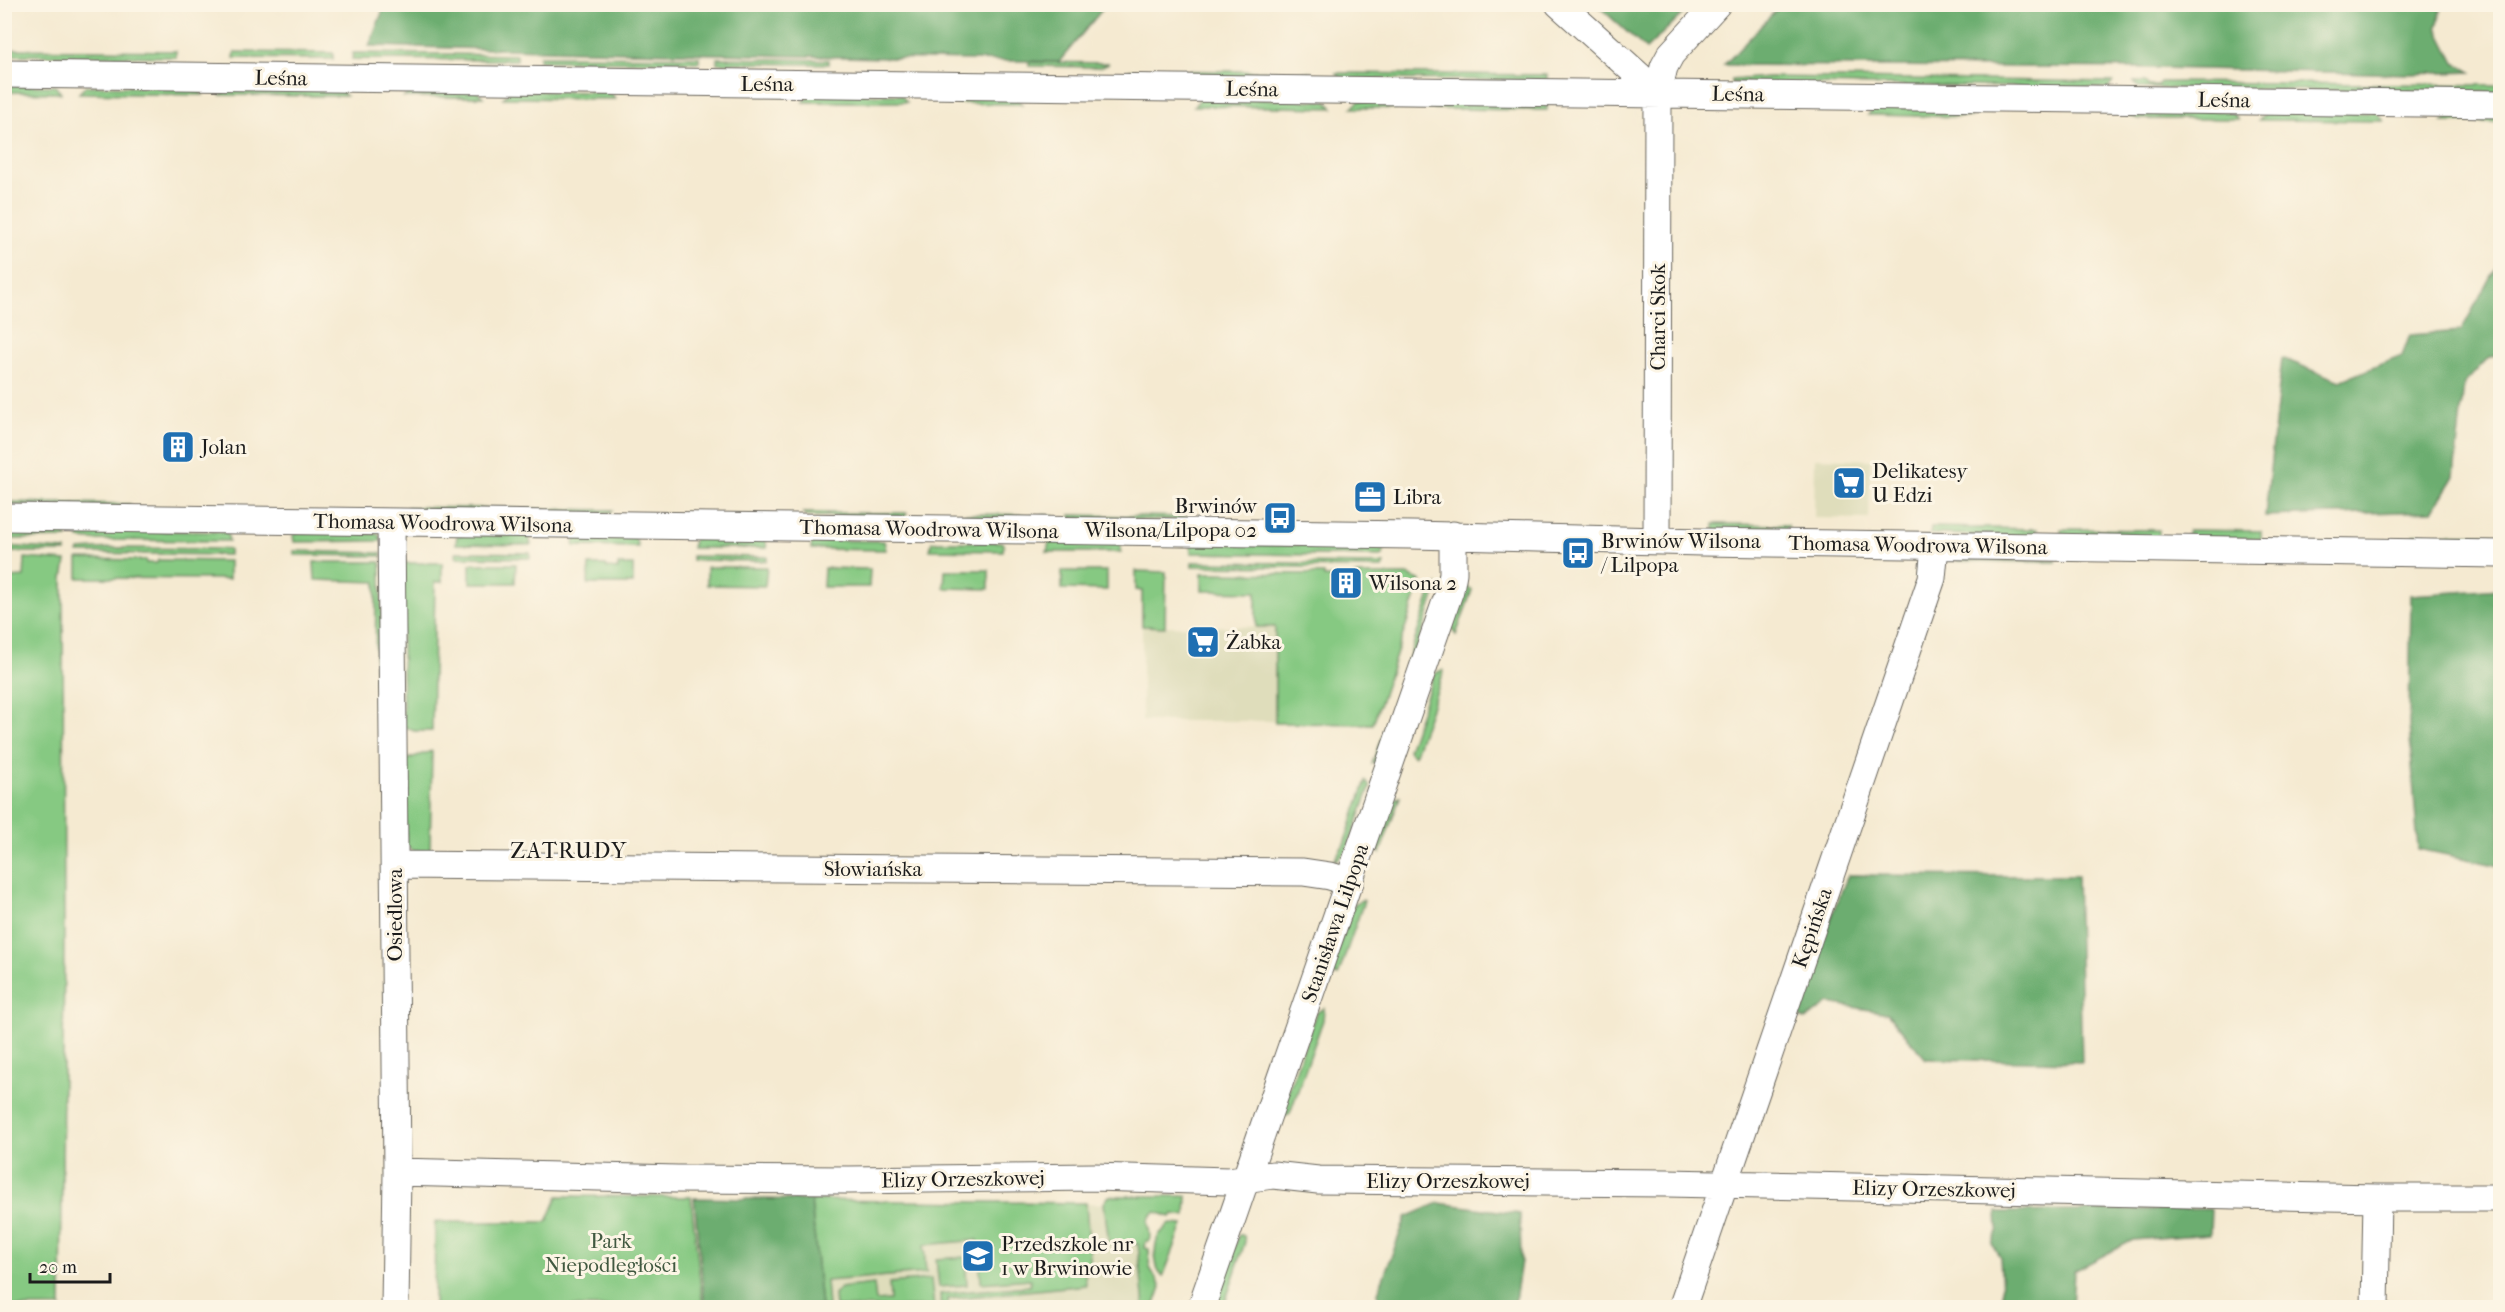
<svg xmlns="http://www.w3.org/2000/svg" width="2505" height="1312" font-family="'IM FELL French Canon',serif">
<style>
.built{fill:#dfddbb}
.green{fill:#86c982;stroke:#51724f;stroke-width:1.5}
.forest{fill:#6cad70;stroke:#446446;stroke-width:1.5}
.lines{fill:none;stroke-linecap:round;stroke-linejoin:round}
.minor-casing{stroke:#68645b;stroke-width:29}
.minor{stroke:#fff;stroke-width:27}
.labels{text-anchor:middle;stroke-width:6;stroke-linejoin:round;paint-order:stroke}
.street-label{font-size:21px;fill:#1c1c1c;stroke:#fcf5e5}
.poi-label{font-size:21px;fill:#1c1c1c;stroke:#fcf5e5;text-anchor:start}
.park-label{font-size:21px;fill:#415940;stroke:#fcf5e5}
.neighbourhood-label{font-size:22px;letter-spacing:1.5px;fill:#1c1c1c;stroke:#fcf5e5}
</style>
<rect width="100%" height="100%" fill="#fcf5e5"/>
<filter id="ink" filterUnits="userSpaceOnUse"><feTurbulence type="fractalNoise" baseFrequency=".0167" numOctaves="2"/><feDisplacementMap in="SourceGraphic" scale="12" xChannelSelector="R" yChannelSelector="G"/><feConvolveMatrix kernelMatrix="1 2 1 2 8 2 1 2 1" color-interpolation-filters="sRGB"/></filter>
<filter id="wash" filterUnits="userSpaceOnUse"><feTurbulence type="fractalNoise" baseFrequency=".008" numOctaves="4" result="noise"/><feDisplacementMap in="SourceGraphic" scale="24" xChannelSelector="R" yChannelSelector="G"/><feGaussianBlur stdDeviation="1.35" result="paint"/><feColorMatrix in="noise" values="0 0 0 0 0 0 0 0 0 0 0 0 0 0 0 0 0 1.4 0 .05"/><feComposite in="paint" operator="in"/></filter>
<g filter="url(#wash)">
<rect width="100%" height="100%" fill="#f5ead1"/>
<path class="built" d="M 1815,458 L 1870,460 L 1869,519 L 1814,518 Z
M 1142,626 L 1275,627 L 1275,721 L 1142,721 Z
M 811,1200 L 1134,1204 L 1144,1307 L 821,1307 Z"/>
<path class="green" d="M 5,49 L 176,51 L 176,57 L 5,55 Z
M 235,52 L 333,53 L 333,59 L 234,58 Z
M 353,53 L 517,55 L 517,60 L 352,59 Z
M 539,56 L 699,57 L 699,62 L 539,61 Z
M 717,58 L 829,60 L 829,64 L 717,63 Z
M 1029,62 L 1109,63 L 1100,67 L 1029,66 Z
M 1130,70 L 1311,72 L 1306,78 L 1135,76 Z
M 1336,73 L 1547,75 L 1547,80 L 1342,79 Z
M 1768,77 L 2113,82 L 2108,88 L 1731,83 L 1731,80 Z
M 2134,82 L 2145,82 L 2149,86 L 2158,86 L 2161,82 L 2500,85 L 2500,92 L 2139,88 Z
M 5,86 L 55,86 L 61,93 L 5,92 Z
M 86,86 L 197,88 L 203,95 L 79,93 Z
M 228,88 L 341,90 L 346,96 L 221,95 Z
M 411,90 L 477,91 L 483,97 L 404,97 Z
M 510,91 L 610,92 L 616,99 L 503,98 Z
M 810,94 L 901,95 L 907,102 L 803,102 Z
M 952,96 L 1015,97 L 1022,104 L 946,103 Z
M 1201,98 L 1326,101 L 1333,108 L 1194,106 Z
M 1359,101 L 1547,104 L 1547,110 L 1352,108 Z
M 1875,108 L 1963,109 L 1970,117 L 1868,115 Z
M 2134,111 L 2231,111 L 2238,119 L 2139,119 L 2128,116 Z
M 2267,111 L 2377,113 L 2384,121 L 2259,120 Z
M 2451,114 L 2500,115 L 2500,122 L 2443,122 Z
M 5,502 L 130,504 L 128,507 L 5,505 Z
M 407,507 L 613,510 L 611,513 L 408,511 Z
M 803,513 L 907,513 L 905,517 L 806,516 Z
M 961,514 L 1053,515 L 1051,518 L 963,518 Z
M 1070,515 L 1190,517 L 1187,520 L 1072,519 Z
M 1714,524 L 1788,525 L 1788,531 L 1714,530 Z
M 1931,527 L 2037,529 L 2036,536 L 1930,534 Z
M 5,529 L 65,530 L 67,538 L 5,539 Z
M 2061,529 L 2159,530 L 2159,537 L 2061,536 Z
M 81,530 L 227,532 L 229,541 L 91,540 L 79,539 Z
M 2188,530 L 2261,531 L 2261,539 L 2187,537 Z
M 296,533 L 378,534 L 382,541 L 294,542 L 293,535 Z
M 2414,534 L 2500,534 L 2500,541 L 2414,541 Z
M 457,535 L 529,536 L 531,545 L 456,544 Z
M 575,537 L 635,537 L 638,547 L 574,546 Z
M 694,538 L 765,539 L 767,548 L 692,548 Z
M 812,540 L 884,541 L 886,550 L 811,549 Z
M 932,542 L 1001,542 L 1004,545 L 1003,551 L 930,550 Z
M 1049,542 L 1119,543 L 1121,546 L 1121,552 L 1047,552 Z
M 1194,544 L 1383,546 L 1383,556 L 1191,553 L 1191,546 Z
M 5,546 L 66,550 L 66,552 L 5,552 Z
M 115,548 L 229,549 L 229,555 L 78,553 L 79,550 Z
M 294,551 L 381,553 L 382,556 L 294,555 Z
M 456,552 L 530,553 L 530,558 L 456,557 Z
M 692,556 L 767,557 L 767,561 L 692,560 Z
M 4,558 L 9,558 L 9,578 L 24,577 L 25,558 L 66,561 L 63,579 L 64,948 L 61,1307 L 5,1307 Z
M 78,559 L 146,560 L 146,563 L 157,563 L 158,560 L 229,561 L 229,579 L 78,578 Z
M 1960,559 L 2056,560 L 2056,562 L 1956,561 Z
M 314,562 L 381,562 L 382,687 L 375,688 L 376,582 L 315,580 Z
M 1192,562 L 1384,564 L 1383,568 L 1192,566 Z
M 401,563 L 442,563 L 442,582 L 435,582 L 432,731 L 414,731 L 403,726 Z
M 470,564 L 516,564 L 515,583 L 470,583 Z
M 589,565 L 606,565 L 607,568 L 618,569 L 618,565 L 633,565 L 633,584 L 588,584 Z
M 707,567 L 767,567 L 765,586 L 707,585 Z
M 824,568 L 870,569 L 869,587 L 823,587 Z
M 945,570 L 989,570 L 989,589 L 944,588 Z
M 1062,571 L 1107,571 L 1107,590 L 1062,589 Z
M 1136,571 L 1166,572 L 1165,627 L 1142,626 L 1142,591 L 1136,590 Z
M 1202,573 L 1324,574 L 1324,577 L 1335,577 L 1335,591 L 1354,592 L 1354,575 L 1408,575 L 1421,581 L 1373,724 L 1275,723 L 1275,627 L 1256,627 L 1256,592 L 1202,591 Z
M 1438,584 L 1404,688 L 1398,691 L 1431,592 Z
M 1465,585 L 1472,590 L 1456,635 L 1450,627 Z
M 1442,670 L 1444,671 L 1414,756 L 1408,750 L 1434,674 Z
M 1392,708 L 1395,714 L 1378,761 L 1372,764 Z
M 432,751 L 430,852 L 414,851 L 406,846 L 404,760 Z
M 1366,781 L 1370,787 L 1346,853 L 1333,862 L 1344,844 Z
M 1400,797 L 1380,853 L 1374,846 L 1390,800 Z
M 1362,900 L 1364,901 L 1338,976 L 1335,975 L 1331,969 L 1354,904 Z
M 1324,1008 L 1323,1020 L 1290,1113 L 1285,1116 L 1280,1115 L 1316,1013 Z
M 558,1196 L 691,1197 L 703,1307 L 434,1307 L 435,1222 L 547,1222 Z
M 1109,1196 L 1187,1196 L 1186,1216 L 1173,1214 L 1171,1217 L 1156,1212 C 1141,1220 1153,1230 1149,1241 L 1146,1241 L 1145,1248 L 1149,1249 L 1150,1268 L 1161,1287 L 1154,1307 L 1144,1307 L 1138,1244 L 1109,1244 L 1104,1203 Z
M 811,1200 L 1086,1203 L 1091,1271 L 1085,1272 L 1086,1285 L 947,1299 L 948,1307 L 941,1307 L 940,1294 L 1030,1286 L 1030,1279 L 981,1283 L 978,1240 L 924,1245 L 926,1273 L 826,1281 L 828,1307 L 821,1307 Z
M 1169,1224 L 1183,1225 L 1163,1277 C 1154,1269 1153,1246 1159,1235 C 1162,1231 1166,1228 1169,1224 Z
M 1239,1234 L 1244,1236 L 1245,1242 L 1225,1303 L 1220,1307 L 1214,1308 Z
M 965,1257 L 967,1285 L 939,1287 L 936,1259 Z
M 931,1279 L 934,1307 L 835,1307 L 834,1295 L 840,1288 L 874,1284 L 876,1301 L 890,1300 L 889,1283 Z"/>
<path class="forest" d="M 2443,4 L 2437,27 L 2455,63 L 2471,72 L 2409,74 L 2159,68 L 1724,65 L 1781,5 Z
M 385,5 L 385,4 L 1106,5 L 1059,62 L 369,46 Z
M 1597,5 L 1692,5 L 1646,49 Z
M 2500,259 L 2500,356 L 2489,357 L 2464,384 L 2454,476 L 2433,511 L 2265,516 L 2282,358 L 2340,381 L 2402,356 L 2410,335 L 2461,331 Z
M 2500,589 L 2500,866 L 2418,849 L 2409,724 L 2411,595 Z
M 1848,875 L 2077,876 L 2082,1062 L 1926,1059 L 1887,1013 L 1829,1003 L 1805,1020 L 1793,1011 Z
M 694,1198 L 811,1200 L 821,1307 L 705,1307 Z
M 1439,1203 L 1520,1214 L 1521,1261 L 1514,1307 L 1379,1307 L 1378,1292 L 1406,1217 Z
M 2211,1209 L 2210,1234 L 2133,1240 L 2074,1271 L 2072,1307 L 2003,1307 L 2000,1257 L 1992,1244 L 1998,1230 L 1997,1212 Z"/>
</g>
<g filter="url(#ink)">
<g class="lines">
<defs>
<path id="minor" d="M 1559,4 L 1658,93
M 4,74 L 2500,104
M 4,517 L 1412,535 L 1702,542 L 2500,554
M 391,522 L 397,1172 L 395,1308
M 1657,541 L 1658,93 L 1664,67 L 1671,54 L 1717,4
M 395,865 L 1303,872 L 1330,876 L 1350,882
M 397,1172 L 677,1179 L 849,1180 L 1094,1177 L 1228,1181 L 1273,1175 L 1318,1180 L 1667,1183 L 2377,1198 L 2500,1198
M 1201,1308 L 1450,590 L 1453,573 L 1453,535
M 1682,1308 L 1932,578 L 1935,546
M 2375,1308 L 2377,1198"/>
</defs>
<use href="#minor" class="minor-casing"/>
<use href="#minor" class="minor"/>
</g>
</g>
<defs>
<symbol id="building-square" viewBox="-11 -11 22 22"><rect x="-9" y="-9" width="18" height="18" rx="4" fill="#1f6fb2" stroke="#fcf5e5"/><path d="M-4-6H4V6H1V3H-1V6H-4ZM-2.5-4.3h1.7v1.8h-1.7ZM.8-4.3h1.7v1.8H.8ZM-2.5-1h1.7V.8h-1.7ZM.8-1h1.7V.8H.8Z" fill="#fff"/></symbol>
<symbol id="supermarket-square" viewBox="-11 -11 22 22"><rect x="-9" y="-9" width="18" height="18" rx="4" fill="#1f6fb2" stroke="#fcf5e5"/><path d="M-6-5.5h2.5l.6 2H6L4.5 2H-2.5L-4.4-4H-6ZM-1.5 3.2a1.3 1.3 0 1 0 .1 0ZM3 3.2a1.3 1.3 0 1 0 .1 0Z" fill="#fff"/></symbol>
<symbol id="office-square" viewBox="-11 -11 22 22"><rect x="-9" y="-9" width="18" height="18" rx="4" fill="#1f6fb2" stroke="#fcf5e5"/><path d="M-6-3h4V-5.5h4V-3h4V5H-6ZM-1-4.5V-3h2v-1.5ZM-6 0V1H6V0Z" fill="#fff"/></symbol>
<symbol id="bus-square" viewBox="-11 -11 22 22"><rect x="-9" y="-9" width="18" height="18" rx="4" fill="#1f6fb2" stroke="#fcf5e5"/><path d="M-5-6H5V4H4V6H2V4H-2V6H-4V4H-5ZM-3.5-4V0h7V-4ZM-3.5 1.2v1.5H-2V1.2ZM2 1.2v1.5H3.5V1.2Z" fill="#fff"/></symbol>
<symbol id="school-square" viewBox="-11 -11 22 22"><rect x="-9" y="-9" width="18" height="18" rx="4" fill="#1f6fb2" stroke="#fcf5e5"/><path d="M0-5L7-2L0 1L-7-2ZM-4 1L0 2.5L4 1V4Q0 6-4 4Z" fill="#fff"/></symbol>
</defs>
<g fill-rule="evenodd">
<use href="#building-square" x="159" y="428" width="38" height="38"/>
<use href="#supermarket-square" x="1830" y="464" width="38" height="38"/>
<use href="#office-square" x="1351" y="478" width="38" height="38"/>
<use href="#bus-square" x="1261" y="499" width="38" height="38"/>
<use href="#bus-square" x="1559" y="534" width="38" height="38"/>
<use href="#building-square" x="1327" y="564" width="38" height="38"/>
<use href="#supermarket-square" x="1184" y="623" width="38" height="38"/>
<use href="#school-square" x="959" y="1237" width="38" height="38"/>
</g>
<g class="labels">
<g class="street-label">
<text transform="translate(281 78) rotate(1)" y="7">Leśna</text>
<text x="767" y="91">Leśna</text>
<text transform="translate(1252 89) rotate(1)" y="7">Leśna</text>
<text transform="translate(1738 94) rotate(1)" y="7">Leśna</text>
<text transform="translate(2224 100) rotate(1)" y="7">Leśna</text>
<text transform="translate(1658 317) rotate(-90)" y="7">Charci Skok</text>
<text transform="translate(443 523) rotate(1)" y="7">Thomasa Woodrowa Wilsona</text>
<text transform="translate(929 529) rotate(1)" y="7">Thomasa Woodrowa Wilsona</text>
<text transform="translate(1918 545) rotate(1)" y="7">Thomasa Woodrowa Wilsona</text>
<text x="873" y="876">Słowiańska</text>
<text transform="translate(395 915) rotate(-90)" y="7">Osiedlowa</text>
<text transform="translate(1335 923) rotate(-71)" y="7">Stanisława Lilpopa</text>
<text transform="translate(1812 928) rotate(-71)" y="7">Kępińska</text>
<text transform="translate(963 1179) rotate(-1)" y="7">Elizy Orzeszkowej</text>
<text x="1448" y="1188">Elizy Orzeszkowej</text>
<text transform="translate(1934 1189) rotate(1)" y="7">Elizy Orzeszkowej</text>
</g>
<g class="poi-label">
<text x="201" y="454">Jolan</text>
<text x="1872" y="478">Delikatesy<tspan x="1872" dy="24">U Edzi</tspan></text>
<text x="1393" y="504">Libra</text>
<text x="1257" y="513" text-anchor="end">Brwinów<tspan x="1257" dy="24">Wilsona/Lilpopa 02</tspan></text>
<text x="1601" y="548">Brwinów Wilsona<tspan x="1601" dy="24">/ Lilpopa</tspan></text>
<text x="1369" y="590">Wilsona 2</text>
<text x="1226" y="649">Żabka</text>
<text x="1001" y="1251">Przedszkole nr<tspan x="1001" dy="24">1 w Brwinowie</tspan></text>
</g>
<g class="park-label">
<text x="611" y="1248">Park<tspan x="611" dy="24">Niepodległości</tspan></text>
</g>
<g class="neighbourhood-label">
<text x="569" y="858">ZATRUDY</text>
</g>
</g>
<rect width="2505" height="1312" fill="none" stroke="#fcf5e5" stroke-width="24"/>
<path d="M30 1273v9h80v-9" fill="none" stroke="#1c1c1c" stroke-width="3"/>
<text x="39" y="1273" font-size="18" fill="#1c1c1c" stroke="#fcf5e5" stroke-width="4.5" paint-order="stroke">20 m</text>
</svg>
